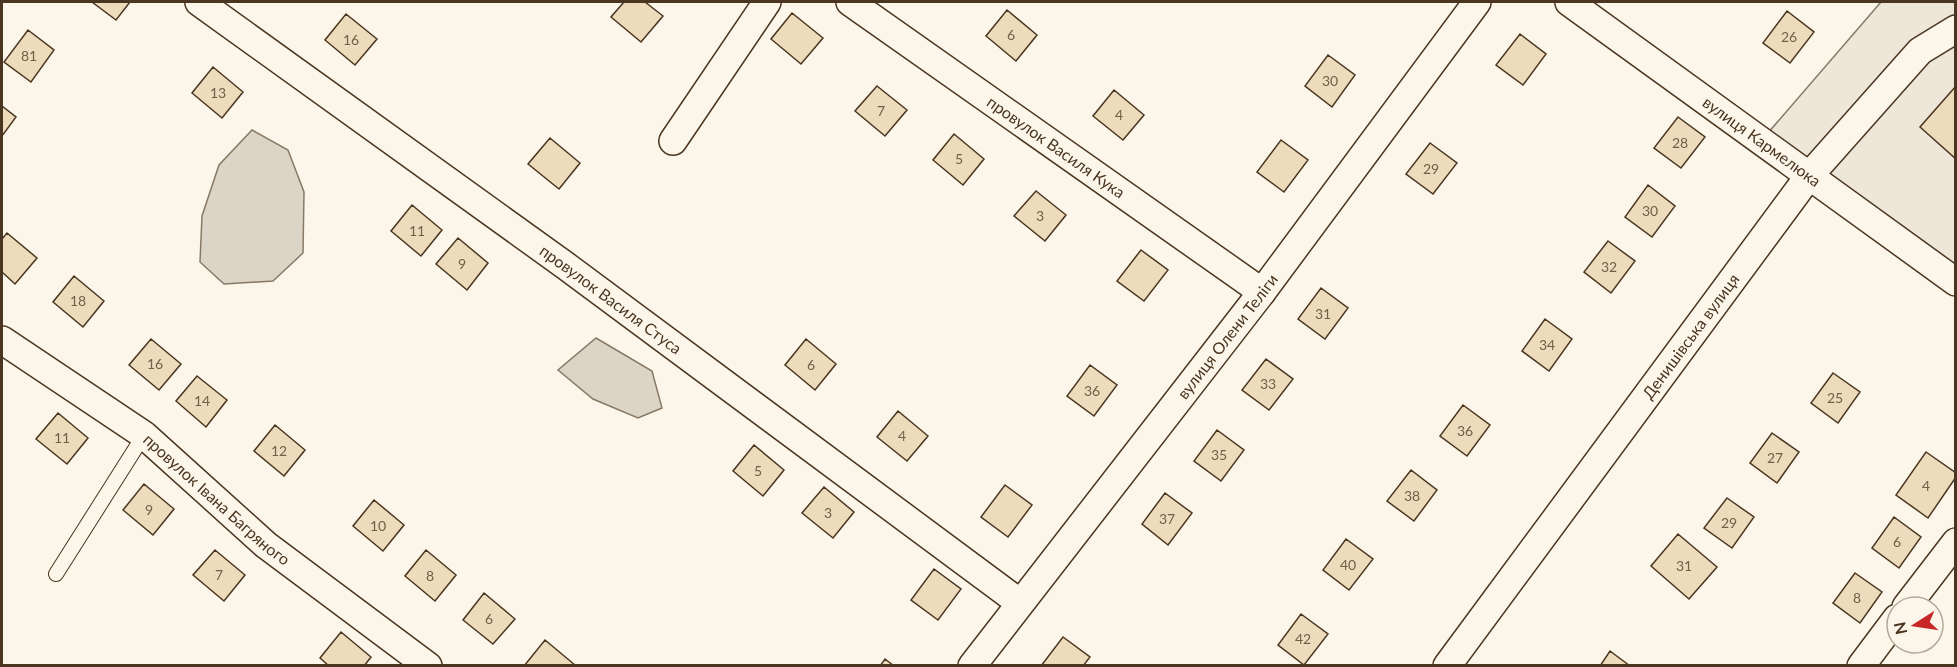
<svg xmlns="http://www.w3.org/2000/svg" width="1957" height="667" font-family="Lato,sans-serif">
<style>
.green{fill:#ede6d9;stroke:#887966;stroke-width:1.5}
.water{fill:#dcd4c6;stroke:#887966;stroke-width:1.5}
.building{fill:#ecdcbc;stroke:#4a3520;stroke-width:1.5}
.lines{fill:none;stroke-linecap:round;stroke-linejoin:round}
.lane-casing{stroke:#4a3520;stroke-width:16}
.street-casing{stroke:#4a3520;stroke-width:30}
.lane{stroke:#fbf6e9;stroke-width:14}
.street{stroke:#fbf6e9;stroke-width:27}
.labels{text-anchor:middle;stroke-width:4.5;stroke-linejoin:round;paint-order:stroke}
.number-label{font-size:14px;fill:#725f47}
.street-label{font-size:16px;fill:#4a3520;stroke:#fbf6e9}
</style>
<rect width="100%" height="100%" fill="#fbf6e9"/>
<path class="green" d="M 1881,2 L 1955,2 L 1955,285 L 1761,141 Z"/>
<path class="water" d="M 252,130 L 288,150 L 304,192 L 303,253 L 273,281 L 224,284 L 200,262 L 202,216 L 219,165 Z
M 596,338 L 652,371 L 662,408 L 638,418 L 593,399 L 558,370 Z"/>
<path class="building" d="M 92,2 L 130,2 L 116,20 Z
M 624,2 L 645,2 L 663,16 L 641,42 L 611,17 Z
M 1007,10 L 1037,35 L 1016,61 L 986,36 Z
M 1787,11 L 1814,32 L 1790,63 L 1763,43 Z
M 792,13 L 823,38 L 801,64 L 771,39 Z
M 346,14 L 377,39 L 355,65 L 325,40 Z
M 28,30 L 54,50 L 31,82 L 4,62 Z
M 1520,34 L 1546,54 L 1523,85 L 1496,65 Z
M 1328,55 L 1355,75 L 1332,107 L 1305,86 Z
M 213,67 L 243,92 L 222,118 L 192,93 Z
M 877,86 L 907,110 L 885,136 L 855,111 Z
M 1956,86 L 1956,159 L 1920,127 Z
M 1114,90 L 1144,115 L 1123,140 L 1093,116 Z
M 2,106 L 16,117 L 2,136 Z
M 1678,117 L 1705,137 L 1681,168 L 1654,148 Z
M 954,134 L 984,159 L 963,185 L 933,160 Z
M 550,138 L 580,163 L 559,189 L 528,164 Z
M 1281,140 L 1308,160 L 1284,192 L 1257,172 Z
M 1430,143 L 1457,163 L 1433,194 L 1406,174 Z
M 1648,185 L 1675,206 L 1652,237 L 1625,217 Z
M 1036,191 L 1066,215 L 1045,241 L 1014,216 Z
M 412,205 L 442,230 L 421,256 L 391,231 Z
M 7,233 L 37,258 L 15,284 L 2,272 L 2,239 Z
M 458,238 L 488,263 L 467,290 L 436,264 Z
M 1608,241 L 1635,261 L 1611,293 L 1584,272 Z
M 1141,250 L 1168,270 L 1144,301 L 1117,281 Z
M 74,276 L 104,301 L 83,327 L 53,302 Z
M 1321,288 L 1348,308 L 1325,339 L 1298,319 Z
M 1545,319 L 1572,339 L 1549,371 L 1522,351 Z
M 151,339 L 181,364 L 159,390 L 129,365 Z
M 806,339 L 836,364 L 815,390 L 785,365 Z
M 1266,359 L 1293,379 L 1269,410 L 1242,390 Z
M 1090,365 L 1117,385 L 1094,416 L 1067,396 Z
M 1833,373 L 1860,392 L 1838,423 L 1811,403 Z
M 197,376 L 227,400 L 206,427 L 176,401 Z
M 1463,405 L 1490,425 L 1467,456 L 1440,436 Z
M 898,411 L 928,436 L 907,461 L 877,437 Z
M 58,413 L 88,438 L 67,464 L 36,439 Z
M 275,425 L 305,450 L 284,476 L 254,451 Z
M 1217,430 L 1244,450 L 1221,481 L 1194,461 Z
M 1772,433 L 1799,452 L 1777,483 L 1750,463 Z
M 754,445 L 784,470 L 763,496 L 733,471 Z
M 1926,452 L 1956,473 L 1956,477 L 1928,518 L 1896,495 Z
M 1411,470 L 1437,490 L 1414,521 L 1387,501 Z
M 144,484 L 174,509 L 153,535 L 123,510 Z
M 1005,485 L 1032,505 L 1008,537 L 981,517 Z
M 824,487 L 854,512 L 833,538 L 802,513 Z
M 1165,493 L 1192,513 L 1168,545 L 1142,524 Z
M 1727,498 L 1754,517 L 1732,548 L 1704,528 Z
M 374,500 L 404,525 L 383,551 L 353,526 Z
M 1894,517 L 1921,537 L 1899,568 L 1872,548 Z
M 1678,534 L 1717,567 L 1689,599 L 1651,566 Z
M 1346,539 L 1373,559 L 1349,590 L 1323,570 Z
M 215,550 L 245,575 L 224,601 L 193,575 Z
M 426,550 L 456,575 L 435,601 L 405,576 Z
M 934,569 L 961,589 L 938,620 L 911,600 Z
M 1855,573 L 1882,592 L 1860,623 L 1833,603 Z
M 484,593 L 515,619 L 493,644 L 463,620 Z
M 1301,614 L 1328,634 L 1304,665 L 1278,645 Z
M 341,632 L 371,657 L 364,666 L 329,666 L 320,658 Z
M 1063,637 L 1090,657 L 1083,666 L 1041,666 Z
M 545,640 L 575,665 L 575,666 L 524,666 Z
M 1610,651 L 1630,666 L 1600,666 Z
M 885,659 L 894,666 L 880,666 Z"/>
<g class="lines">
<defs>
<path id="lane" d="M 56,574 L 144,435"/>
<g id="street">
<path id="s1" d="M 199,2 L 566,266 L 1020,603"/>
<path id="s2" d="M 850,2 L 1262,292"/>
<path id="s3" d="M 1569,2 L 1956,282"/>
<path d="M 673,141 L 767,2"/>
<path id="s4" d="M 2,340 L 144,435 L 266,545 L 428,666"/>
<path d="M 1906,607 L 1956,542"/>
<path id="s5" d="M 972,666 L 1262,292 L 1477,2"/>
<path id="s6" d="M 1447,666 L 1809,176 L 1920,51 L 1956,29"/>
<path d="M 1861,666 L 1897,618"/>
</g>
</defs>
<use href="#lane" class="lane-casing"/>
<use href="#street" class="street-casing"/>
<use href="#lane" class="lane"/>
<use href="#street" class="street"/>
</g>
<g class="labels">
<g class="number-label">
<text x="1011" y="40">6</text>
<text x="1789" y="42">26</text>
<text x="351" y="45">16</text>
<text x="29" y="61">81</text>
<text x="1330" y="86">30</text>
<text x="218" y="98">13</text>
<text x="881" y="116">7</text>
<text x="1119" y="120">4</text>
<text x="1680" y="148">28</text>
<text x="959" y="164">5</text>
<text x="1431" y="174">29</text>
<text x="1650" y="216">30</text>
<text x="1040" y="221">3</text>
<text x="417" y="236">11</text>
<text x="462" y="269">9</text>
<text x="1609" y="272">32</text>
<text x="78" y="306">18</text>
<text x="1323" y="319">31</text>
<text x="1547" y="350">34</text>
<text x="155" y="369">16</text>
<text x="811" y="370">6</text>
<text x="1268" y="389">33</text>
<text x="1092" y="396">36</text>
<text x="1835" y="403">25</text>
<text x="202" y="406">14</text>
<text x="1465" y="436">36</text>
<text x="902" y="441">4</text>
<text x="62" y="443">11</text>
<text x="279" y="456">12</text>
<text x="1219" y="460">35</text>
<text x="1775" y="463">27</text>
<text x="758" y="476">5</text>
<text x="1926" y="491">4</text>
<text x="1412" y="501">38</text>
<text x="149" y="515">9</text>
<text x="828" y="518">3</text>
<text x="1167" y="524">37</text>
<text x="1729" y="528">29</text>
<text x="378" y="531">10</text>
<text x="1897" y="547">6</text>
<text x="1348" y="570">40</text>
<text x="1684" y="571">31</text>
<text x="219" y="580">7</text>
<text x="430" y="581">8</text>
<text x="1857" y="603">8</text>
<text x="489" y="624">6</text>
<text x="1303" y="644">42</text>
</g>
<g class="street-label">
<text dy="6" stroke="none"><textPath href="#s3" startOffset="238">вулиця Кармелюка</textPath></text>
<text dy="6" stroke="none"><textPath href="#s2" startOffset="252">провулок Василя Кука</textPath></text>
<text dy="6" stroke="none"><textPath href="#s1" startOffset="508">провулок Василя Стуса</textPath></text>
<text dy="6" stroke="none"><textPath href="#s5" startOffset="417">вулиця Олени Теліги</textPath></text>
<text dy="6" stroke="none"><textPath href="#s6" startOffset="410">Денишівська вулиця</textPath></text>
<text dy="6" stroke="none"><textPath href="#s4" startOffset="268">провулок Івана Багряного</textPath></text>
</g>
</g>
<rect width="1957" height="667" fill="none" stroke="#4a3520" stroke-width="6"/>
<g transform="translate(1915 625) rotate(258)"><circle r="28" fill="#fbf6e9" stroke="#b4a999" stroke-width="1.5"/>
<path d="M0-4.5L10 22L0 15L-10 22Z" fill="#c62828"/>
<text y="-9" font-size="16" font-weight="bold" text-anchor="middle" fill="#4a3520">N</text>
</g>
</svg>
